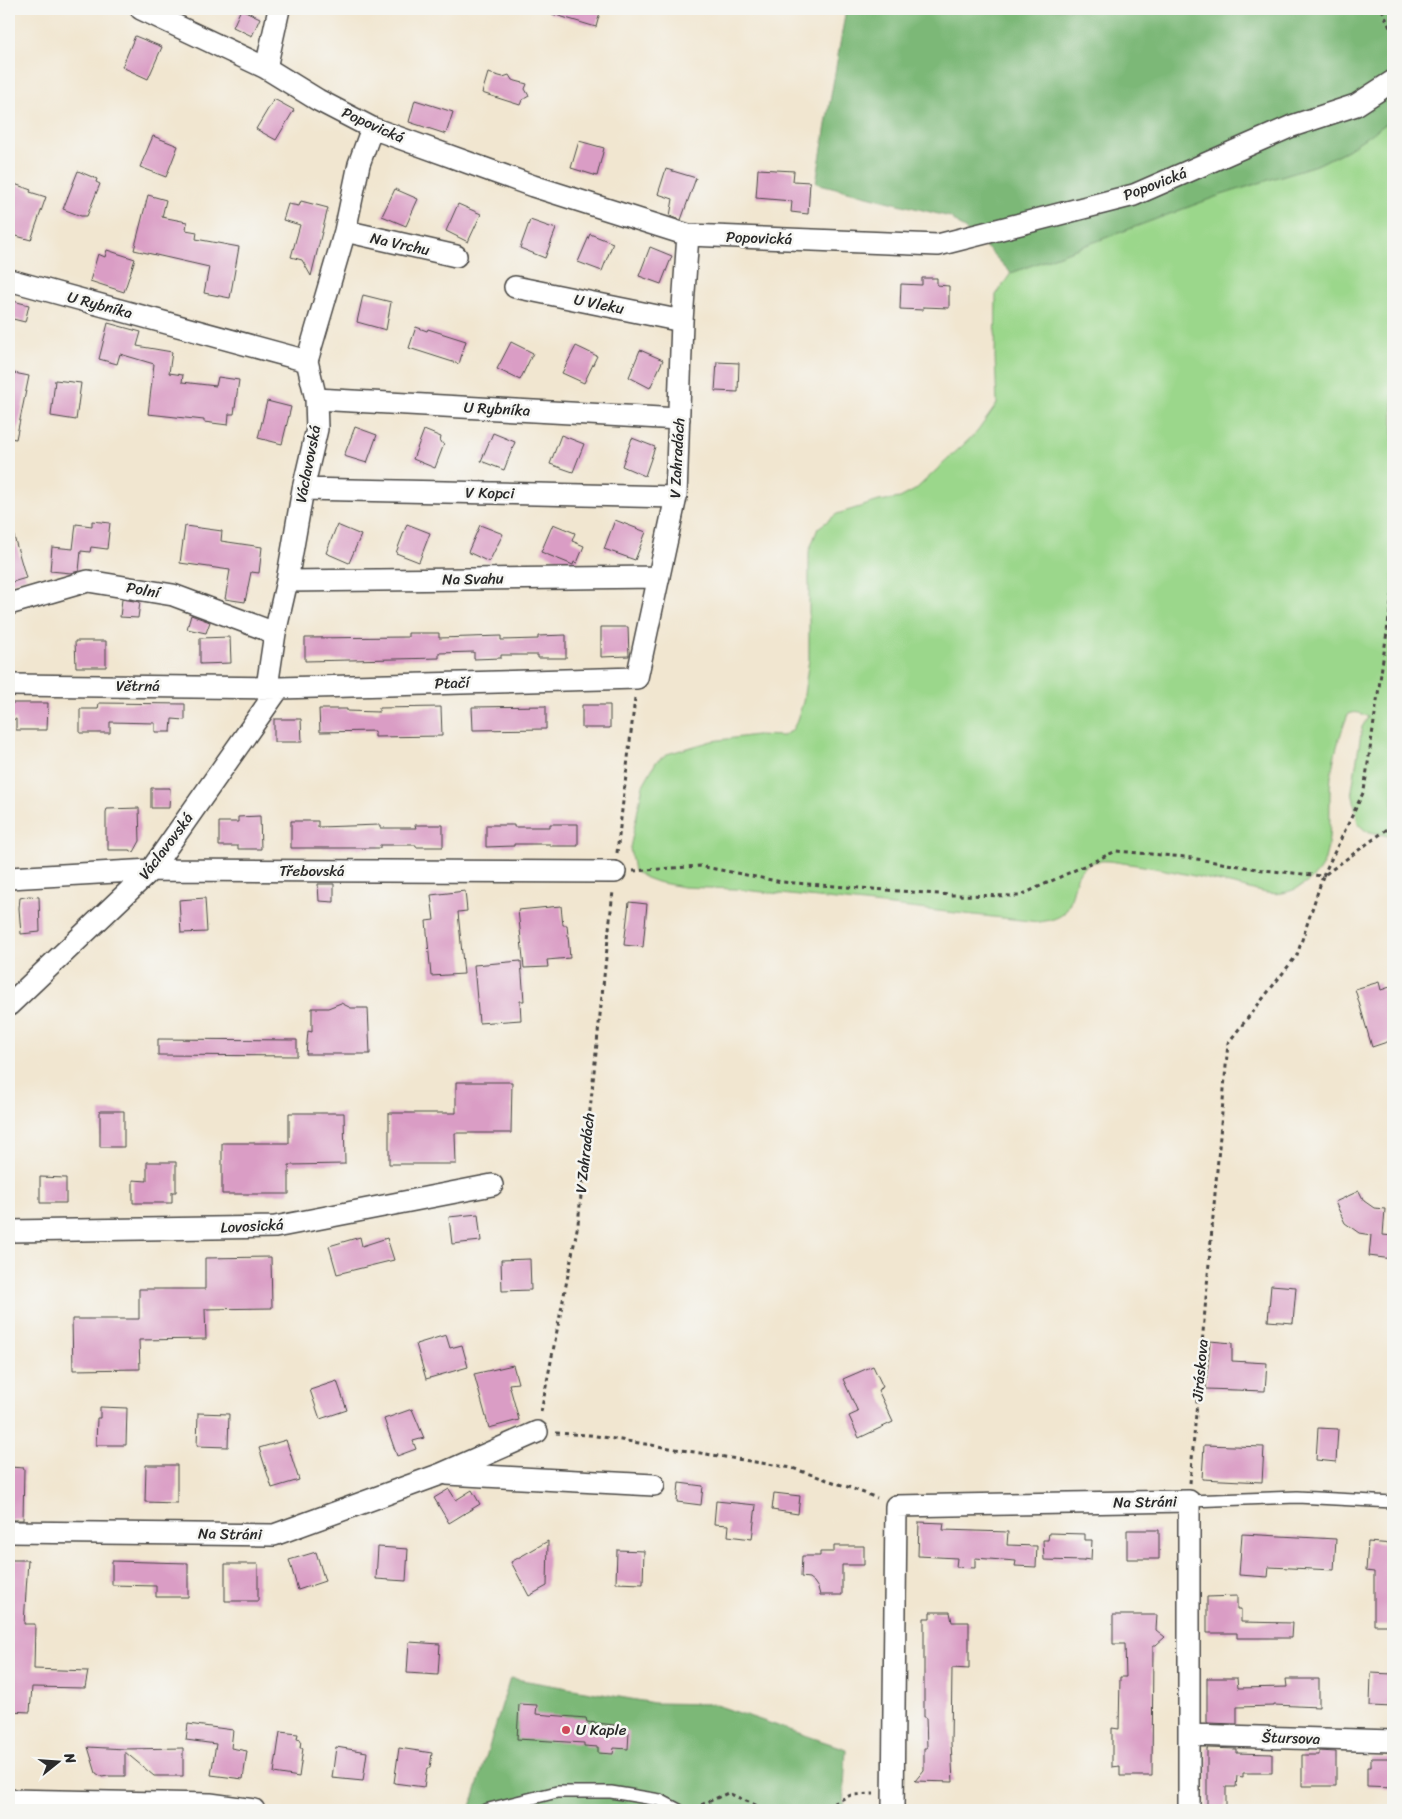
<svg xmlns="http://www.w3.org/2000/svg" width="1402" height="1819" font-family="Sriracha,sans-serif">
<style>
.green{fill:#9bd78b;stroke:#63815b}
.forest{fill:#7cb877;stroke:#547251}
.building{fill:#da9dc5}
.lines{fill:none;stroke-linecap:round;stroke-linejoin:round}
.service-casing{stroke:#494744;stroke-width:14}
.minor-casing{stroke:#494744;stroke-width:24}
.path{stroke:#494744;stroke-width:3;stroke-dasharray:4 4;stroke-linecap:butt}
.service{stroke:#fff;stroke-width:11}
.minor{stroke:#fff;stroke-width:21}
.poi-dot{fill:#d1495b;stroke:#f6f6f2;stroke-width:2}
.labels{text-anchor:middle;stroke-width:5;stroke-linejoin:round;paint-order:stroke}
.street-label{font-size:15px;fill:#2b2b2b;stroke:#f6f6f2}
.poi-label{font-size:15px;fill:#2b2b2b;stroke:#f6f6f2;text-anchor:start}
</style>
<rect width="100%" height="100%" fill="#f6f6f2"/>
<filter id="ink" filterUnits="userSpaceOnUse"><feTurbulence type="fractalNoise" baseFrequency=".02" numOctaves="2"/><feDisplacementMap in="SourceGraphic" scale="10" xChannelSelector="R" yChannelSelector="G"/><feConvolveMatrix kernelMatrix="1 2 1 2 8 2 1 2 1" color-interpolation-filters="sRGB"/></filter>
<filter id="wash" filterUnits="userSpaceOnUse"><feTurbulence type="fractalNoise" baseFrequency=".0096" numOctaves="4" result="noise"/><feDisplacementMap in="SourceGraphic" scale="20" xChannelSelector="R" yChannelSelector="G"/><feGaussianBlur stdDeviation="1.12" result="paint"/><feColorMatrix in="noise" values="0 0 0 0 0 0 0 0 0 0 0 0 0 0 0 0 0 1.4 0 .05"/><feComposite in="paint" operator="in"/></filter>
<g filter="url(#wash)">
<rect width="100%" height="100%" fill="#f1e6d0"/>
<path class="green" d="M 1393,119 L 1393,837 L 1366,831 L 1358,824 L 1352,790 L 1362,727 L 1368,717 C 1361,713 1356,711 1348,714 C 1340,735 1334,754 1331,776 C 1328,803 1333,833 1325,859 C 1320,877 1300,890 1282,893 C 1267,896 1249,888 1234,885 C 1199,877 1165,869 1130,864 C 1120,863 1109,860 1100,861 C 1068,864 1079,895 1064,913 C 1058,919 1047,921 1039,922 L 735,889 L 683,887 L 657,882 L 646,878 L 634,871 L 630,848 L 643,785 L 656,762 L 667,754 L 712,741 L 756,735 L 783,736 L 792,730 L 796,723 L 803,702 L 809,659 L 809,551 L 818,528 L 837,514 L 879,501 L 900,498 L 915,490 L 977,432 L 997,404 L 995,357 L 996,295 L 1011,273 L 1218,196 L 1319,164 L 1347,150 Z"/>
<path class="forest" d="M 846,9 L 1393,9 L 1393,119 L 1347,150 L 1319,164 L 1218,196 L 1011,273 L 989,250 L 950,217 L 816,183 Z
M 510,1678 L 654,1703 L 713,1704 L 846,1749 L 843,1810 L 470,1810 Z"/>
<g id="blocks">
<path class="building" d="M 241,9 L 260,18 L 252,36 L 233,27 Z
M 550,9 L 601,9 L 596,27 L 549,13 Z
M 135,36 L 162,47 L 148,79 L 122,67 Z
M 488,73 L 503,77 L 509,75 L 512,80 L 527,84 L 525,89 L 529,96 L 522,100 L 520,105 L 482,93 Z
M 274,99 L 294,110 L 276,140 L 256,129 Z
M 415,100 L 453,112 L 446,134 L 409,122 Z
M 153,136 L 178,146 L 166,177 L 140,167 Z
M 579,141 L 604,148 L 597,176 L 571,168 Z
M 666,169 L 696,178 L 681,220 L 670,216 L 673,199 L 658,194 Z
M 758,169 L 794,171 L 793,181 L 810,182 L 808,214 L 791,212 L 792,201 L 756,198 Z
M 78,171 L 97,179 L 96,182 L 100,184 L 87,216 L 81,216 L 63,209 Z
M 9,182 L 31,190 L 30,192 L 46,197 L 31,240 L 9,234 Z
M 395,189 L 418,199 L 406,226 L 382,216 Z
M 148,195 L 166,200 L 162,217 L 187,222 L 186,230 L 197,232 L 196,239 L 239,247 L 230,298 L 204,293 L 209,267 L 134,250 Z
M 301,201 L 328,208 L 311,276 L 302,260 L 291,257 L 300,225 L 283,220 L 288,204 L 299,206 Z
M 458,204 L 481,214 L 468,242 L 446,231 Z
M 530,220 L 556,229 L 545,258 L 520,248 Z
M 590,234 L 613,243 L 602,271 L 578,262 Z
M 650,247 L 672,256 L 661,284 L 639,276 Z
M 107,250 L 135,259 L 124,292 L 90,281 L 98,254 L 105,257 Z
M 922,278 L 937,278 L 937,285 L 949,286 L 949,308 L 923,307 L 923,310 L 900,309 L 901,284 L 922,285 Z
M 363,295 L 391,302 L 386,330 L 357,322 Z
M 9,300 L 29,305 L 25,322 L 9,318 Z
M 108,323 L 141,332 L 137,346 L 172,352 L 169,373 L 183,375 L 182,382 L 216,386 L 218,377 L 239,380 L 234,414 L 229,414 L 228,425 L 204,422 L 204,420 L 148,414 L 154,364 L 120,354 L 117,364 L 99,359 Z
M 416,327 L 427,331 L 428,329 L 466,341 L 459,364 L 409,348 Z
M 511,342 L 533,353 L 520,380 L 497,369 Z
M 576,346 L 597,356 L 584,383 L 562,373 Z
M 640,350 L 663,360 L 650,388 L 629,377 Z
M 717,362 L 739,363 L 738,392 L 715,391 Z
M 14,373 L 29,376 L 16,439 L 9,438 L 9,385 L 11,386 Z
M 55,380 L 81,383 L 76,420 L 51,416 Z
M 267,401 L 291,407 L 282,444 L 258,438 Z
M 355,427 L 377,435 L 367,463 L 344,456 Z
M 424,430 L 441,437 L 440,442 L 444,444 L 435,468 L 413,459 Z
M 493,433 L 515,442 L 504,470 L 481,461 Z
M 561,435 L 584,444 L 573,472 L 550,464 Z
M 632,438 L 655,447 L 645,476 L 622,466 Z
M 615,520 L 646,532 L 635,560 L 604,549 Z
M 92,521 L 110,523 L 107,549 L 91,547 L 90,552 L 81,551 L 79,571 L 71,573 L 50,571 L 52,547 L 73,549 L 76,524 L 92,526 Z
M 407,524 L 430,533 L 419,562 L 396,553 Z
M 553,524 L 575,533 L 572,541 L 584,546 L 577,563 L 574,562 L 573,565 L 541,552 Z
M 337,525 L 361,535 L 349,563 L 326,553 Z
M 480,525 L 503,534 L 489,562 L 468,552 Z
M 185,526 L 222,531 L 221,541 L 262,547 L 259,573 L 251,572 L 245,602 L 225,599 L 230,570 L 180,563 Z
M 9,533 L 13,533 L 26,578 L 9,583 Z
M 122,599 L 140,602 L 138,618 L 120,617 Z
M 191,615 L 210,622 L 206,633 L 187,629 Z
M 601,627 L 628,627 L 629,656 L 601,657 Z
M 408,633 L 439,633 L 439,638 L 501,636 L 501,640 L 538,639 L 538,636 L 566,635 L 566,658 L 538,658 L 538,655 L 501,655 L 501,658 L 474,659 L 474,652 L 439,653 L 439,658 L 305,661 L 305,638 L 408,637 Z
M 230,637 L 231,663 L 200,664 L 200,638 Z
M 75,641 L 106,641 L 106,667 L 76,667 Z
M 9,703 L 48,703 L 47,730 L 16,730 L 16,719 L 9,720 Z
M 99,703 L 185,704 L 185,720 L 172,719 L 171,732 L 155,732 L 155,723 L 110,722 L 110,733 L 80,733 L 80,709 L 98,709 Z
M 582,705 L 610,705 L 610,728 L 582,728 Z
M 546,706 L 546,729 L 473,730 L 472,707 Z
M 441,707 L 442,736 L 375,737 L 375,731 L 320,732 L 319,709 L 347,709 L 347,711 L 379,712 L 379,708 Z
M 274,719 L 301,719 L 302,742 L 274,742 Z
M 151,788 L 170,788 L 169,808 L 151,808 Z
M 139,808 L 140,841 L 134,852 L 129,850 L 108,850 L 108,840 L 106,840 L 106,812 L 107,809 Z
M 260,816 L 261,849 L 238,849 L 238,846 L 219,846 L 219,822 L 238,822 L 238,817 Z
M 291,821 L 318,821 L 318,827 L 380,825 L 380,828 L 416,828 L 415,825 L 443,825 L 443,847 L 416,847 L 416,845 L 380,845 L 380,848 L 291,848 Z
M 550,824 L 578,824 L 578,846 L 550,846 L 550,844 L 514,844 L 514,846 L 486,847 L 486,825 L 514,825 L 514,827 L 550,827 Z
M 318,884 L 334,884 L 334,902 L 319,901 Z
M 465,891 L 467,911 L 458,912 L 464,974 L 431,976 L 426,921 L 434,920 L 431,895 Z
M 29,896 L 39,897 L 40,932 L 21,934 L 19,908 L 20,898 Z
M 205,898 L 207,932 L 181,933 L 179,900 Z
M 629,902 L 647,904 L 643,947 L 624,945 Z
M 561,906 L 563,925 L 567,925 L 570,958 L 547,960 L 548,967 L 524,968 L 518,910 Z
M 521,961 L 524,1001 L 520,1001 L 521,1020 L 479,1023 L 474,965 Z
M 1379,982 L 1381,990 L 1393,986 L 1393,1040 L 1372,1047 L 1355,989 Z
M 341,1003 L 351,1008 L 368,1008 L 370,1054 L 306,1054 L 308,1031 L 312,1032 L 312,1008 L 328,1008 Z
M 158,1039 L 297,1040 L 297,1056 L 158,1055 Z
M 456,1082 L 512,1082 L 511,1133 L 455,1133 L 456,1164 L 389,1164 L 389,1113 L 456,1113 Z
M 100,1111 L 124,1111 L 124,1147 L 100,1147 Z
M 289,1113 L 344,1113 L 345,1164 L 289,1165 L 289,1194 L 222,1194 L 222,1143 L 289,1143 Z
M 147,1162 L 176,1162 L 176,1192 L 172,1192 L 172,1203 L 133,1203 L 133,1180 L 147,1181 Z
M 40,1177 L 66,1178 L 66,1203 L 40,1203 Z
M 1359,1191 L 1364,1201 L 1374,1208 L 1385,1209 L 1383,1235 L 1393,1236 L 1392,1259 L 1369,1256 L 1371,1235 L 1359,1233 L 1345,1223 L 1335,1202 Z
M 478,1214 L 481,1241 L 452,1244 L 449,1217 Z
M 360,1237 L 362,1246 L 387,1238 L 394,1260 L 337,1274 L 329,1246 Z
M 271,1257 L 272,1308 L 205,1309 L 206,1339 L 139,1340 L 140,1369 L 73,1370 L 72,1319 L 139,1319 L 139,1289 L 205,1289 L 205,1258 Z
M 530,1259 L 531,1290 L 502,1291 L 501,1260 Z
M 1271,1285 L 1296,1287 L 1293,1323 L 1268,1321 Z
M 446,1335 L 450,1348 L 462,1345 L 468,1367 L 426,1379 L 416,1344 Z
M 1210,1341 L 1232,1343 L 1232,1361 L 1267,1363 L 1265,1391 L 1206,1389 Z
M 513,1365 L 518,1383 L 509,1384 L 519,1420 L 489,1428 L 474,1374 Z
M 873,1366 L 883,1387 L 878,1390 L 893,1422 L 859,1438 L 849,1416 L 858,1412 L 843,1379 Z
M 337,1381 L 347,1410 L 320,1419 L 310,1390 Z
M 100,1407 L 127,1408 L 126,1445 L 96,1445 L 97,1418 L 100,1418 Z
M 412,1409 L 424,1438 L 413,1441 L 416,1449 L 397,1456 L 384,1419 Z
M 198,1413 L 229,1414 L 228,1447 L 197,1446 Z
M 1318,1428 L 1338,1429 L 1336,1462 L 1316,1460 Z
M 286,1440 L 299,1480 L 272,1488 L 259,1448 Z
M 1204,1445 L 1264,1447 L 1262,1482 L 1202,1479 Z
M 146,1465 L 177,1465 L 177,1503 L 145,1502 Z
M 9,1467 L 24,1468 L 23,1520 L 9,1520 Z
M 679,1483 L 703,1486 L 701,1505 L 677,1502 Z
M 449,1489 L 456,1500 L 472,1490 L 480,1504 L 449,1523 L 434,1498 Z
M 774,1493 L 800,1496 L 798,1514 L 772,1510 Z
M 716,1501 L 756,1505 L 752,1539 L 728,1536 L 729,1525 L 714,1524 Z
M 919,1522 L 944,1523 L 943,1530 L 1008,1532 L 1007,1545 L 1037,1546 L 1036,1567 L 1015,1566 L 1016,1561 L 975,1558 L 975,1568 L 956,1567 L 957,1558 L 918,1556 Z
M 1127,1530 L 1159,1530 L 1159,1559 L 1127,1559 Z
M 1049,1533 L 1085,1534 L 1085,1540 L 1092,1540 L 1091,1560 L 1084,1559 L 1084,1561 L 1044,1560 L 1043,1540 L 1048,1540 Z
M 1242,1534 L 1336,1539 L 1334,1570 L 1269,1567 L 1268,1577 L 1239,1575 Z
M 548,1541 L 547,1586 L 529,1596 L 511,1562 Z
M 1368,1542 L 1393,1544 L 1393,1625 L 1374,1625 L 1374,1572 L 1366,1571 Z
M 834,1546 L 864,1546 L 864,1565 L 842,1565 L 842,1595 L 820,1595 L 818,1588 L 814,1582 L 809,1578 L 801,1577 L 802,1556 L 820,1556 L 820,1552 L 834,1552 Z
M 378,1547 L 408,1549 L 406,1581 L 376,1579 Z
M 617,1550 L 644,1551 L 643,1584 L 616,1583 Z
M 316,1552 L 325,1581 L 298,1590 L 289,1560 Z
M 9,1560 L 28,1560 L 24,1624 L 35,1624 L 34,1669 L 88,1671 L 85,1688 L 32,1687 L 30,1712 L 9,1711 L 9,1624 L 11,1624 L 11,1593 L 9,1593 Z
M 112,1561 L 188,1563 L 188,1597 L 156,1597 L 156,1586 L 112,1585 Z
M 225,1564 L 258,1564 L 258,1601 L 225,1601 Z
M 1237,1596 L 1237,1609 L 1241,1609 L 1241,1622 L 1292,1623 L 1291,1638 L 1237,1638 L 1237,1633 L 1207,1633 L 1207,1597 Z
M 930,1612 L 950,1612 L 952,1622 L 969,1622 L 969,1669 L 952,1668 L 951,1743 L 953,1782 L 915,1781 L 924,1770 L 924,1748 L 927,1748 L 926,1717 L 924,1717 L 924,1618 L 930,1618 Z
M 1113,1615 L 1157,1615 L 1156,1630 L 1165,1637 L 1156,1645 L 1153,1645 L 1152,1776 L 1120,1776 L 1120,1766 L 1112,1767 L 1112,1728 L 1119,1729 L 1120,1677 L 1126,1677 L 1125,1644 L 1113,1644 Z
M 409,1642 L 440,1644 L 438,1675 L 407,1673 Z
M 1371,1673 L 1393,1674 L 1393,1707 L 1370,1706 Z
M 1207,1678 L 1237,1678 L 1238,1688 L 1287,1687 L 1286,1679 L 1319,1679 L 1319,1707 L 1274,1705 L 1274,1706 L 1237,1707 L 1237,1724 L 1207,1723 Z
M 519,1704 L 537,1705 L 536,1714 L 586,1718 L 587,1722 L 615,1725 L 615,1731 L 629,1732 L 628,1749 L 614,1748 L 613,1754 L 598,1753 L 598,1747 L 584,1746 L 584,1743 L 517,1739 Z
M 188,1724 L 233,1730 L 231,1748 L 247,1751 L 243,1779 L 211,1775 L 216,1744 L 186,1740 Z
M 280,1732 L 298,1734 L 297,1739 L 301,1740 L 300,1748 L 303,1748 L 299,1777 L 274,1773 Z
M 88,1747 L 125,1749 L 183,1748 L 183,1776 L 154,1776 L 125,1752 L 125,1776 L 108,1776 L 102,1777 L 96,1773 Z
M 336,1747 L 367,1752 L 363,1781 L 332,1778 Z
M 399,1748 L 432,1753 L 430,1768 L 427,1768 L 424,1787 L 394,1783 Z
M 1207,1748 L 1237,1749 L 1237,1753 L 1272,1754 L 1272,1773 L 1243,1773 L 1243,1777 L 1237,1776 L 1236,1787 L 1226,1787 L 1226,1810 L 1207,1810 Z
M 1319,1751 L 1336,1752 L 1336,1786 L 1302,1786 L 1302,1755 L 1319,1755 Z
M 1371,1758 L 1393,1758 L 1393,1788 L 1367,1787 L 1367,1767 L 1371,1767 Z"/>
</g>
</g>
<g filter="url(#ink)">
<use href="#blocks" fill-opacity="0" stroke="#494744" stroke-width="1"/>
<g class="lines">
<defs>
<path id="service" d="M 1189,1501 L 1297,1497 L 1393,1502
M 485,1810 L 557,1792 L 611,1792 L 660,1800 L 679,1810"/>
<path id="minor" d="M 141,9 L 266,68 L 318,100 L 372,128 L 533,186 L 688,235 L 938,245 L 1134,195 L 1292,126 L 1356,105 L 1393,81
M 266,68 L 279,9
M 345,231 L 456,256
M 9,280 L 307,361
M 515,287 L 682,321
M 316,399 L 679,419
M 303,489 L 676,497
M 287,581 L 659,577
M 9,604 L 88,581 L 173,595 L 275,633
M 9,685 L 279,688 L 637,678 L 676,497 L 682,321 L 688,235
M 267,687 L 275,633 L 287,581 L 303,489 L 317,429 L 316,399 L 307,361 L 345,231 L 359,164 L 372,128
M 9,878 L 151,870 L 615,872
M 9,1005 L 151,870 L 279,688
M 9,1231 L 275,1227 L 492,1185
M 447,1474 L 654,1485
M 9,1532 L 274,1535 L 441,1474 L 537,1432
M 1189,1735 L 1393,1741
M 9,1800 L 210,1804 L 254,1810
M 893,1810 L 896,1506 L 1189,1501 L 1189,1810"/>
</defs>
<use href="#service" class="service-casing"/>
<use href="#minor" class="minor-casing"/>
<path class="path" d="M 1382,9 L 1393,35
M 617,853 L 635,698
M 633,871 L 700,866 L 782,882 L 951,895 L 1019,896 L 1116,851 L 1185,857 L 1263,870 L 1323,876 L 1364,791 L 1393,590
M 541,1412 L 578,1224 L 613,891
M 556,1433 L 590,1435 L 792,1468 L 848,1487 L 877,1498
M 1190,1483 L 1228,1043 L 1297,955 L 1323,876 L 1393,825
M 694,1808 L 728,1793 L 767,1810
M 819,1810 L 851,1795 L 874,1794"/>
<use href="#service" class="service"/>
<use href="#minor" class="minor"/>
</g>
</g>
<circle class="poi-dot" cx="566" cy="1730" r="5"/>
<g class="labels">
<g class="street-label">
<text transform="translate(373 125) rotate(24)" y="5">Popovická</text>
<text transform="translate(1155 184) rotate(-21)" y="5">Popovická</text>
<text transform="translate(759 238) rotate(2)" y="5">Popovická</text>
<text transform="translate(400 244) rotate(12)" y="5">Na Vrchu</text>
<text transform="translate(599 304) rotate(11)" y="5">U Vleku</text>
<text transform="translate(100 305) rotate(15)" y="5">U Rybníka</text>
<text transform="translate(497 409) rotate(3)" y="5">U Rybníka</text>
<text transform="translate(677 458) rotate(-87)" y="5">V Zahradách</text>
<text transform="translate(308 464) rotate(-79)" y="5">Václavovská</text>
<text transform="translate(490 493) rotate(1)" y="5">V Kopci</text>
<text transform="translate(473 579) rotate(-1)" y="5">Na Svahu</text>
<text transform="translate(143 590) rotate(10)" y="5">Polní</text>
<text transform="translate(452 683) rotate(-2)" y="5">Ptačí</text>
<text x="138" y="691">Větrná</text>
<text transform="translate(166 846) rotate(-53)" y="5">Václavovská</text>
<text x="312" y="876">Třebovská</text>
<text transform="translate(585 1153) rotate(-84)" y="5">V Zahradách</text>
<text transform="translate(252 1226) rotate(-3)" y="5">Lovosická</text>
<text transform="translate(1200 1370) rotate(-85)" y="5">Jiráskova</text>
<text transform="translate(1145 1502) rotate(-1)" y="5">Na Stráni</text>
<text transform="translate(230 1534) rotate(1)" y="5">Na Stráni</text>
<text transform="translate(1291 1738) rotate(2)" y="5">Štursova</text>
</g>
<g class="poi-label">
<text x="576" y="1735">U Kaple</text>
</g>
</g>
<rect width="1402" height="1819" fill="none" stroke="#f6f6f2" stroke-width="30"/>
<g transform="translate(58 1762) rotate(73)" stroke="#f6f6f2" stroke-width="4" paint-order="stroke">
<path d="M0-4L9 19L0 12L-9 19Z" fill="#2b2b2b"/>
<text y="-8" font-size="14" font-weight="bold" text-anchor="middle" fill="#2b2b2b">N</text>
</g>
</svg>
